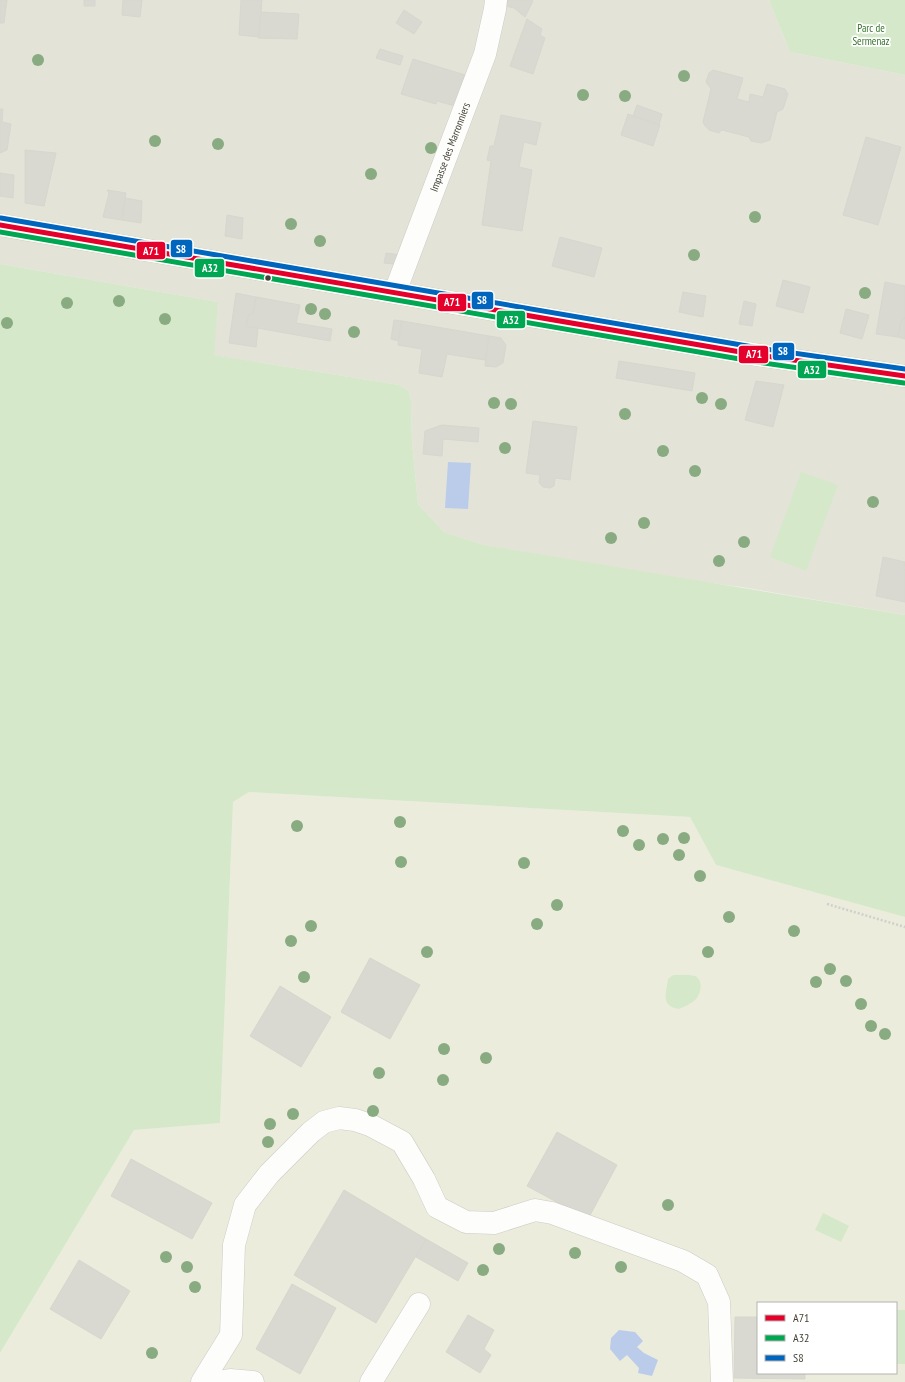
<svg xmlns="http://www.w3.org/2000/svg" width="905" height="1382" font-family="'PT Sans Narrow',sans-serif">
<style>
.residential{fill:#e3e3d7}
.education{fill:#ececdc;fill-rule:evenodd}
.green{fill:#d5e9ca}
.water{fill:#bbcceb}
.building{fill:#d9d8d1;stroke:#d7d6cf}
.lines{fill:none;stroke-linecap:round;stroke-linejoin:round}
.minor-casing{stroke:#cccbc5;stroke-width:23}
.major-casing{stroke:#d1d0b8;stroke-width:23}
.path{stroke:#d0cfcb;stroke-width:2.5;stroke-dasharray:2 2;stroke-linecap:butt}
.minor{stroke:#fdfdfc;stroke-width:22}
.major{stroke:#f0efe3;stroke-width:22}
.bus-1-casing{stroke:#fff;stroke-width:8}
.bus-2-casing{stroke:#fff;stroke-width:8}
.bus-3-casing{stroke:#fff;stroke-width:8}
.bus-1{stroke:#e4002b;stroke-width:5}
.bus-2{stroke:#00a651;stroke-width:5}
.bus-3{stroke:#0065bd;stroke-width:5}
.tree{fill:#89ab81}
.bus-dot{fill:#444236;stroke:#fff;stroke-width:1.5}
.labels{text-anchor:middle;stroke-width:3.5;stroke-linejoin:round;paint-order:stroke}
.park-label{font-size:11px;fill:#36732c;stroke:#fff}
.street-label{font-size:11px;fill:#444236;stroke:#fff}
.line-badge{stroke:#fff;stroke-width:1.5}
.badge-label{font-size:11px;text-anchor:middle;font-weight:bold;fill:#fff}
</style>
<rect width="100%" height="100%" fill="#efefe9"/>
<path class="residential" d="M 0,0 L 769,0 L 790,52 L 905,75 L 905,615 L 742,587 L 663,577 L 484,545 L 444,532 L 418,504 L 412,441 L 411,400 L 408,390 L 399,385 L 213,355 L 218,302 L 0,264 Z"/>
<path class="education" d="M 249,792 L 690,817 L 716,865 L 905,917 L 905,1382 L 0,1382 L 0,1353 L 134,1130 L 220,1123 L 233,802 ZM 758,1303 L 896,1303 L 896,1373 L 758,1373 Z"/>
<path class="green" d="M 769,0 L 905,0 L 905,75 L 790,52 Z
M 0,264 L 218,302 L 214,355 L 399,385 L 408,390 L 411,400 L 412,441 L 418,504 L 444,532 L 484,545 L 905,615 L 905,917 L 716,865 L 690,817 L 249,792 L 233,802 L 220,1123 L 134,1130 L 0,1353 Z
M 801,472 L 838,485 L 806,571 L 770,557 Z
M 673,975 C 680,975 689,974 695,976 C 704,980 701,995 695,1000 C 691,1004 684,1007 679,1009 C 660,1006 666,993 668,979 Z
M 823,1213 L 849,1226 L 841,1242 L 815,1230 Z
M 896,1310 L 905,1310 L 905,1364 L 896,1364 Z"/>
<path class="water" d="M 448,462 L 471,463 L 468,509 L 445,508 Z
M 619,1330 L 635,1332 L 643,1341 L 637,1347 L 644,1353 L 658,1360 L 652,1376 L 638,1373 L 639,1368 L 627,1355 L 620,1361 L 610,1349 L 611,1338 Z"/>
<path class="building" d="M 0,0 L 7,0 L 4,23 L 0,23 Z
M 84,0 L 95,0 L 95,6 L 84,6 Z
M 123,0 L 142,0 L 140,17 L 122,15 Z
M 241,0 L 262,0 L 259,37 L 239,35 Z
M 508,0 L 531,0 L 533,1 L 525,17 L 514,8 L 506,6 Z
M 404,10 L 422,22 L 414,34 L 396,23 Z
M 261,12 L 299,14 L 297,39 L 258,38 Z
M 527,19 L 542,29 L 540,35 L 545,38 L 533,74 L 510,66 Z
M 380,49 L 403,56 L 400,65 L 376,58 Z
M 413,59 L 465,75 L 455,106 L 437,101 L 436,104 L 401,94 Z
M 713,70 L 743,78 L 737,99 L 749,102 L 750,94 L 763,97 L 767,84 L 785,89 L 788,94 L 783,109 L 777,112 L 770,140 L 761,143 L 751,141 L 749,137 L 722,130 L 719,133 L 709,130 L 705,126 L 703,122 L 711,89 L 706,82 L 709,73 Z
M 637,105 L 662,114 L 659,125 L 633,116 Z
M 0,109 L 3,109 L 2,122 L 11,124 L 7,150 L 0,153 Z
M 628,114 L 660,125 L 653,146 L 621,135 Z
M 501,115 L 541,123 L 536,145 L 524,142 L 519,167 L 532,170 L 522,231 L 482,225 L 491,161 L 487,160 L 490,146 L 494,146 Z
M 866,137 L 901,147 L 878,225 L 843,215 Z
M 25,150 L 56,153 L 44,206 L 25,203 Z
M 0,173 L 14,175 L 13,198 L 0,196 Z
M 107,190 L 126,193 L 122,220 L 103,217 L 109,193 Z
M 125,198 L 142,201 L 141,223 L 122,220 Z
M 227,215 L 243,218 L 242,239 L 225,236 Z
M 560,237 L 602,248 L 594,277 L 552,266 Z
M 386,253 L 401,255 L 395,264 L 384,263 Z
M 783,280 L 810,287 L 803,313 L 776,306 Z
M 885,282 L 905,286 L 905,318 L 901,321 L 898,337 L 876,334 Z
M 683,292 L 706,296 L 703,317 L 679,312 Z
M 236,293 L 256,297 L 253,314 L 249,314 L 246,326 L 258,328 L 256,347 L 229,343 Z
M 256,297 L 300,305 L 296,323 L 332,329 L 330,341 L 246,326 L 249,314 L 253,314 Z
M 744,301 L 756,304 L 752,326 L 739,324 Z
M 846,309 L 869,315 L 862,339 L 840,333 Z
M 905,318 L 905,339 L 898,337 L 901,321 Z
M 394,320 L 402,321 L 398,341 L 391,339 Z
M 402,321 L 489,336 L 485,360 L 447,354 L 442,377 L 419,373 L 422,349 L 398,345 Z
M 489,336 L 501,338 L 506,345 L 503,363 L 496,367 L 485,366 Z
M 619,361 L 695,373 L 692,391 L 616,378 Z
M 756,381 L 784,385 L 773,427 L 745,420 Z
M 533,421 L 577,427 L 570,480 L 555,478 L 554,486 L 550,488 L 543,487 L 539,483 L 540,475 L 526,473 Z
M 442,425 L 479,428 L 478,442 L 443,439 L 442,456 L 423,454 L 425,431 Z
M 883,557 L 905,562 L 904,569 L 905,569 L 905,602 L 876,596 Z
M 370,958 L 420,985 L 390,1039 L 341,1012 Z
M 280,986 L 331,1017 L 301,1067 L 250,1036 Z
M 557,1132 L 617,1165 L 588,1219 L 527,1186 Z
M 131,1159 L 212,1203 L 192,1239 L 111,1196 Z
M 344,1190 L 426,1239 L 376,1323 L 294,1275 Z
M 426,1239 L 468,1263 L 458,1281 L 416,1257 Z
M 79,1260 L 130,1291 L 101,1339 L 50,1309 Z
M 292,1284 L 336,1308 L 300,1374 L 256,1349 Z
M 468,1315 L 494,1330 L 484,1349 L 491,1355 L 480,1373 L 446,1352 Z
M 735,1317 L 758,1317 L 758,1373 L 805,1373 L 805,1379 L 734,1378 Z"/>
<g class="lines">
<defs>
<g id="minor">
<path id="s1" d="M 395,292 L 485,54 L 495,9 L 496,0"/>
<path d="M 202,1382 L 231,1335 L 234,1245 L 245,1205 L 269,1174 L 311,1132 L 324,1122 L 339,1118 L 355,1120 L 370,1125 L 402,1142 L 424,1179 L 437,1207 L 466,1222 L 494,1223 L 535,1210 L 552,1213 L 683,1261 L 707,1275 L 719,1302 L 722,1382"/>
<path d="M 218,1382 L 230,1380 L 253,1382"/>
<path d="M 371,1382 L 419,1304"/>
</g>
<path id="major" d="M 0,225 L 758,355 L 905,376"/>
</defs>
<use href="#minor" class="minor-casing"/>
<use href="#major" class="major-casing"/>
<path class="path" d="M 827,904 L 905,927"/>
<use href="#minor" class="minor"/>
<use href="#major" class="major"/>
<defs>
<path id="bus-1" d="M 0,225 L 758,355 L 905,376"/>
<path id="bus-2" d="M 0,232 L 757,362 L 904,383"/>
<path id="bus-3" d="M 1,218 L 759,348 L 905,369"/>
</defs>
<use href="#bus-1" class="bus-1-casing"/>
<use href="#bus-2" class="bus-2-casing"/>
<use href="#bus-3" class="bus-3-casing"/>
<use href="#bus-1" class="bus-1"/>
<use href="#bus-2" class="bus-2"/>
<use href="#bus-3" class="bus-3"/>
</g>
<g class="tree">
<circle cx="38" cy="60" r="6"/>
<circle cx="684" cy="76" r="6"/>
<circle cx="583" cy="95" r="6"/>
<circle cx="625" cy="96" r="6"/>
<circle cx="155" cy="141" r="6"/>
<circle cx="218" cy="144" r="6"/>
<circle cx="431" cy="148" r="6"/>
<circle cx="371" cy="174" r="6"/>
<circle cx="755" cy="217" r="6"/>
<circle cx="291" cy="224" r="6"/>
<circle cx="320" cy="241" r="6"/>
<circle cx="694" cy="255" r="6"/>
<circle cx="865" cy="293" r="6"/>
<circle cx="119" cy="301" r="6"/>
<circle cx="67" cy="303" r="6"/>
<circle cx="311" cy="309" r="6"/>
<circle cx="325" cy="314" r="6"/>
<circle cx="165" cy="319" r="6"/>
<circle cx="7" cy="323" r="6"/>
<circle cx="354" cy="332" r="6"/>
<circle cx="702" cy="398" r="6"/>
<circle cx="494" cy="403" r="6"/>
<circle cx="511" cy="404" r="6"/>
<circle cx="721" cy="404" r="6"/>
<circle cx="625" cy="414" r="6"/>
<circle cx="505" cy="448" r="6"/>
<circle cx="663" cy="451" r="6"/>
<circle cx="695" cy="471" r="6"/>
<circle cx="873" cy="502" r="6"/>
<circle cx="644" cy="523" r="6"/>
<circle cx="611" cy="538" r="6"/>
<circle cx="744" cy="542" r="6"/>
<circle cx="719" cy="561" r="6"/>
<circle cx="400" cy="822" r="6"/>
<circle cx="297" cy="826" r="6"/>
<circle cx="623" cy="831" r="6"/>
<circle cx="684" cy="838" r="6"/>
<circle cx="663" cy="839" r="6"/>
<circle cx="639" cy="845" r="6"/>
<circle cx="679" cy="855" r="6"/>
<circle cx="401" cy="862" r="6"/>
<circle cx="524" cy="863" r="6"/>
<circle cx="700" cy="876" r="6"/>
<circle cx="557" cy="905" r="6"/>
<circle cx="729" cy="917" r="6"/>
<circle cx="537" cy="924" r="6"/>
<circle cx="311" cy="926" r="6"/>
<circle cx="794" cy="931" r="6"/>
<circle cx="291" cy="941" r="6"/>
<circle cx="427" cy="952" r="6"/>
<circle cx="708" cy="952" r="6"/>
<circle cx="830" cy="969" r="6"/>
<circle cx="304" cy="977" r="6"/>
<circle cx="846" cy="981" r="6"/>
<circle cx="816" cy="982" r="6"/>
<circle cx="861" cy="1004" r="6"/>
<circle cx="871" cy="1026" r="6"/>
<circle cx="885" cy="1034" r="6"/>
<circle cx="444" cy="1049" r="6"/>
<circle cx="486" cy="1058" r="6"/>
<circle cx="379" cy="1073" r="6"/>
<circle cx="443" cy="1080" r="6"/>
<circle cx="373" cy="1111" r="6"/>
<circle cx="293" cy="1114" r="6"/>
<circle cx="270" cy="1124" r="6"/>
<circle cx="268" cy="1142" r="6"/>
<circle cx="668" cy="1205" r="6"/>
<circle cx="499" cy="1249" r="6"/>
<circle cx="575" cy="1253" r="6"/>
<circle cx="166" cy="1257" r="6"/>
<circle cx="187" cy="1267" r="6"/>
<circle cx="621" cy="1267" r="6"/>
<circle cx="483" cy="1270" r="6"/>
<circle cx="195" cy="1287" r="6"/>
<circle cx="152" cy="1353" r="6"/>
</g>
<circle class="bus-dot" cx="268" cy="278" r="3.5"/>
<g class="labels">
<g class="park-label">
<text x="871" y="32">Parc de<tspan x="871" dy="13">Sermenaz</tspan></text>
</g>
<g class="street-label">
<text dy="4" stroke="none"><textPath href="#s1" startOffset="155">Impasse des Marronniers</textPath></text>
</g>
</g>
<g class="line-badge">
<rect x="170" y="239" width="23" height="19" rx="4" fill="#0065bd"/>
<rect x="136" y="241" width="30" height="19" rx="4" fill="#e4002b"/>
<rect x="194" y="258" width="31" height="20" rx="4" fill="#00a651"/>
<rect x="471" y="291" width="23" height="19" rx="4" fill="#0065bd"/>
<rect x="437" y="293" width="30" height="19" rx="4" fill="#e4002b"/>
<rect x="496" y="310" width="30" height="19" rx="4" fill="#00a651"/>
<rect x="772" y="342" width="23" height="19" rx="4" fill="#0065bd"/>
<rect x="738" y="345" width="31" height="19" rx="4" fill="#e4002b"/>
<rect x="797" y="360" width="30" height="19" rx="4" fill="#00a651"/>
</g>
<g class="badge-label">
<text x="181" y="253">S8</text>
<text x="151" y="255">A71</text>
<text x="210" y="272">A32</text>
<text x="482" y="304">S8</text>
<text x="452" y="306">A71</text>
<text x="511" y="324">A32</text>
<text x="783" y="355">S8</text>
<text x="754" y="358">A71</text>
<text x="812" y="374">A32</text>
</g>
<rect x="757" y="1302" width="140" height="72" fill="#ffffff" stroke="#b4b3af"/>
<rect x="765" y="1315" width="20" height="6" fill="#e4002b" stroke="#b4b3af"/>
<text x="793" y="1322" font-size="12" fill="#444236">A71</text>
<rect x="765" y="1335" width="20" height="6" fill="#00a651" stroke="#b4b3af"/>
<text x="793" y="1342" font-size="12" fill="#444236">A32</text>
<rect x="765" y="1355" width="20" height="6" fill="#0065bd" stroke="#b4b3af"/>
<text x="793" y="1362" font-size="12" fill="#444236">S8</text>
</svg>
